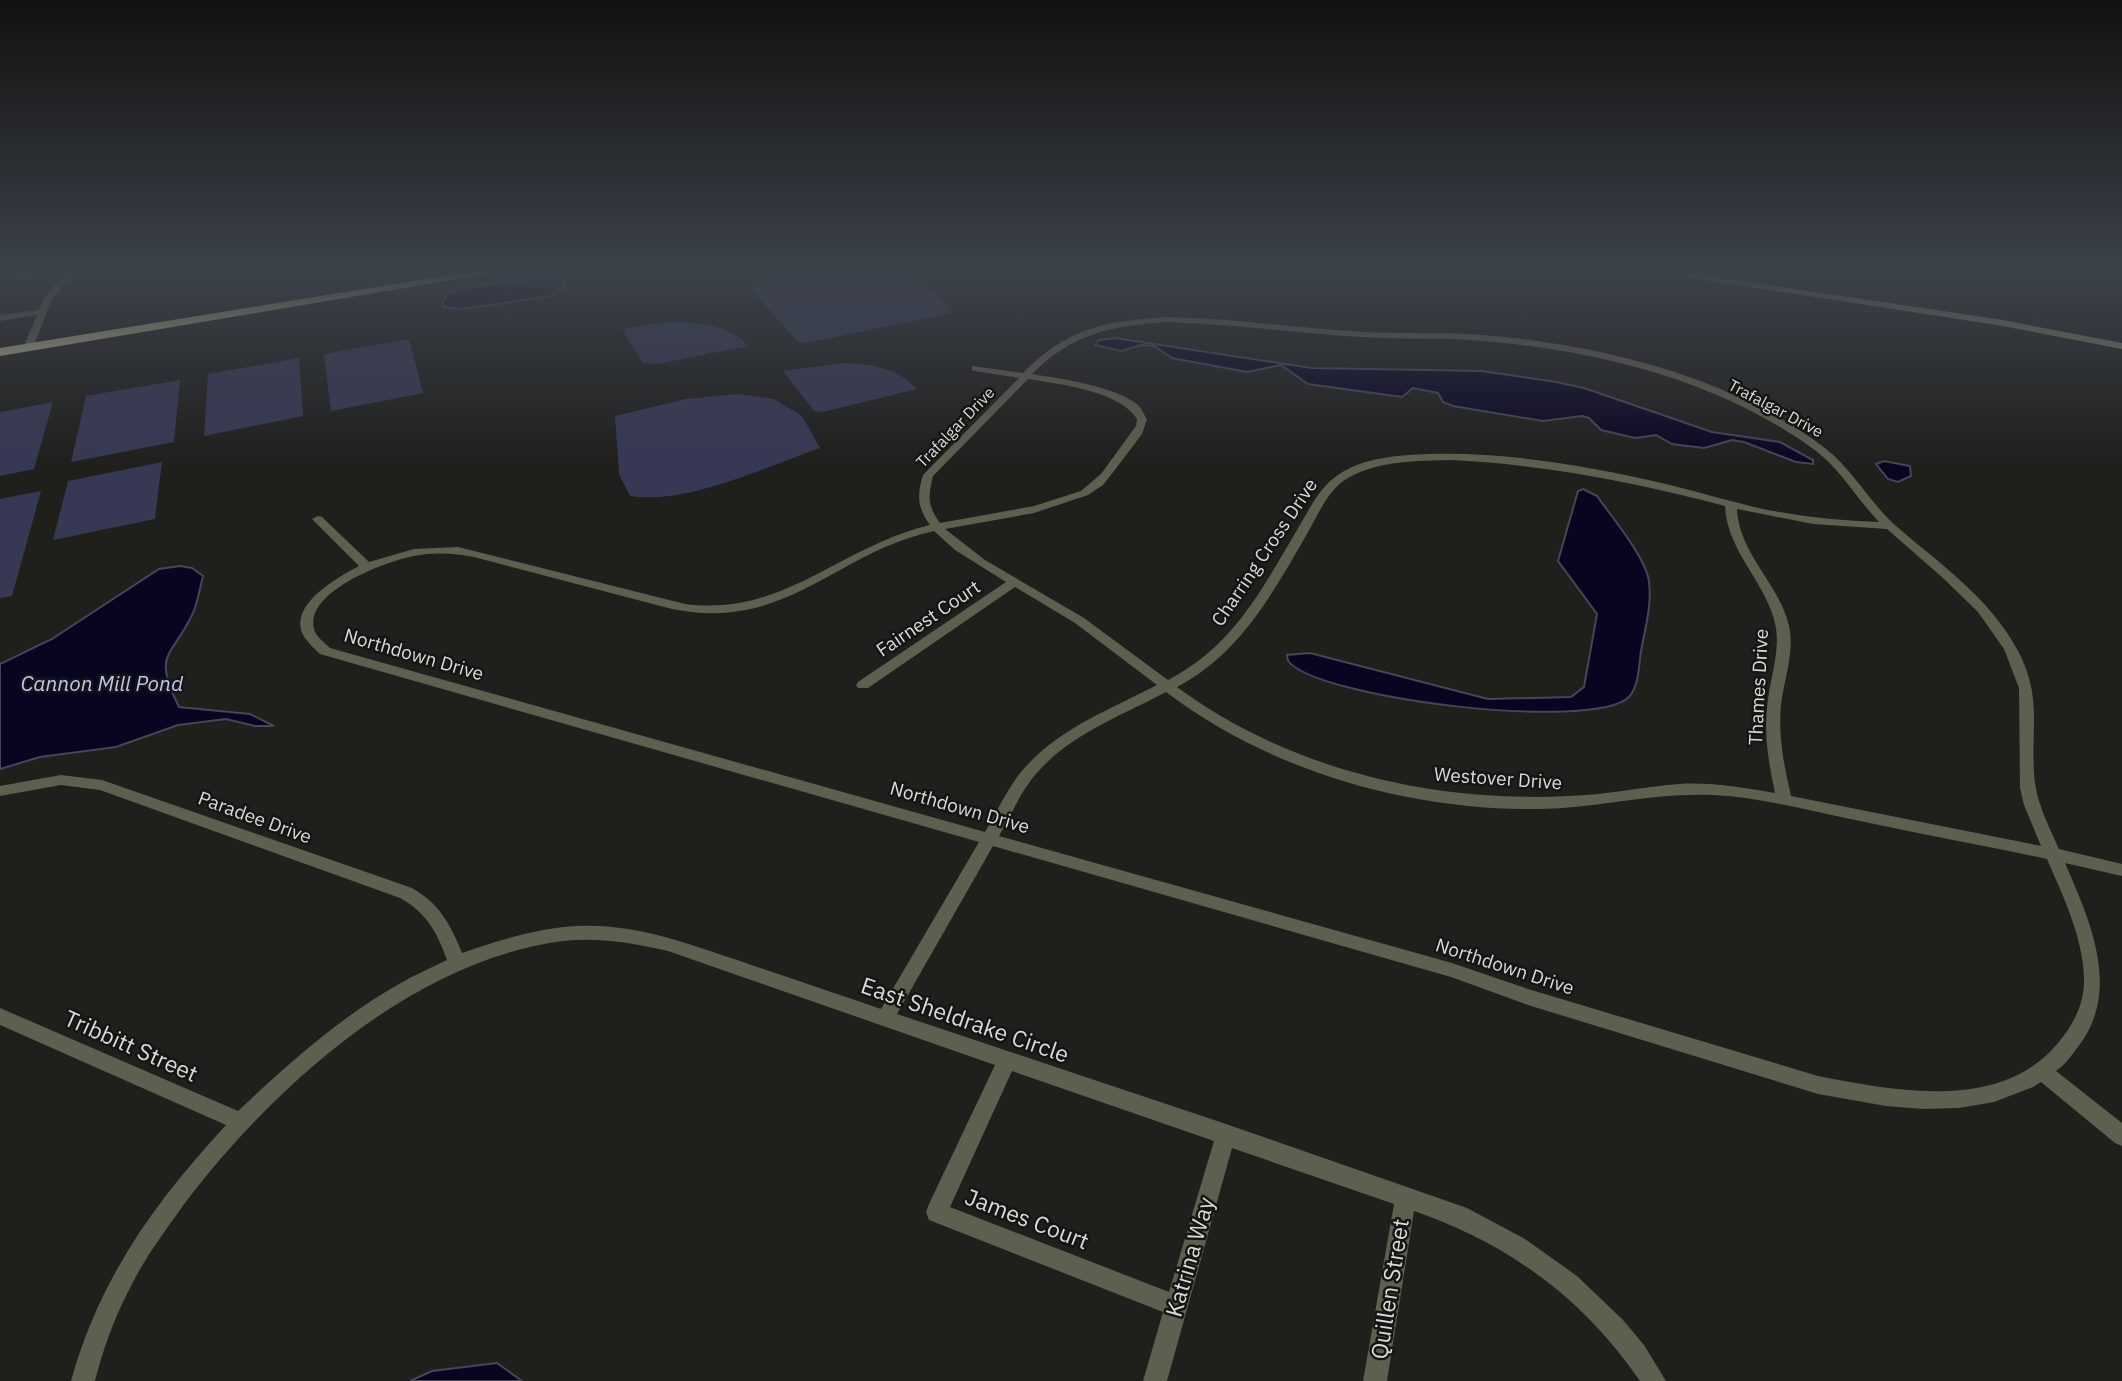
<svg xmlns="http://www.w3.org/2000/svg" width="2122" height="1381" font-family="'IBM Plex Sans',sans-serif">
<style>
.green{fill:#373854}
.water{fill:#080521;stroke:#474558;stroke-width:2}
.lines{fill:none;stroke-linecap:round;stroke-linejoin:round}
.street{fill:#5f5f4f;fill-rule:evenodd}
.secondary{fill:#84846a;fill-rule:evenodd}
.highway{fill:#babb91;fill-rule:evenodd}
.labels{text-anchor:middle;stroke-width:5;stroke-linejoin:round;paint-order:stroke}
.far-street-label{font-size:16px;fill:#dadad8;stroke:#151513}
.street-label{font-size:19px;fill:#dadad8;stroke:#151513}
.water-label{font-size:21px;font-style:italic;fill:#c1c5f7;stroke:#151513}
.near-street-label{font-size:23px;fill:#dadad8;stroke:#151513}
</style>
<rect width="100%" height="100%" fill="#1f1f1c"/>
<path class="green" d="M 850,273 C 881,276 938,277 951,313 L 807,343 L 798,342 L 750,288 L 799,277 Z
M 660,323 C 690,322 726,321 748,346 L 656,364 L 643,363 L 622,329 Z
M 409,339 L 423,393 L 331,411 L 324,354 Z
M 299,358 L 303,416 L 204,436 L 208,374 Z
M 843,363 C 872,364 896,367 917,389 L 823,412 L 814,411 L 783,371 Z
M 180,380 L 174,442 L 71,462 L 86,396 Z
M 738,394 L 774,399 L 802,416 L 820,448 C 765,467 687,505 630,496 L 619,474 L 615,416 L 686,399 Z
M 53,402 L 34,469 L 0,476 L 0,412 Z
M 162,462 L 155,519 L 53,540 L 68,481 Z
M 41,491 L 12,596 L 0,598 L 0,499 Z"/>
<path class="water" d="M 552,276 L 563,280 L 565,284 L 562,289 L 550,296 L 462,309 L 444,307 L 442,302 L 449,292 L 460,288 Z
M 1115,338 L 1311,368 L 1481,371 L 1556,382 L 1584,388 L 1712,432 L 1780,442 L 1813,460 L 1813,464 L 1796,462 L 1744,442 L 1732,440 L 1704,448 L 1672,444 L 1656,435 L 1635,438 L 1601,430 L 1589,418 L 1582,416 L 1543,421 L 1453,406 L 1443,402 L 1438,393 L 1413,388 L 1402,397 L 1308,384 L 1281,365 L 1247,372 L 1172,358 L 1154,346 L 1141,345 L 1121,351 L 1095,345 L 1099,340 Z
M 1884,461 L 1910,466 L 1911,476 L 1898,482 L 1888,479 L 1876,464 Z
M 1583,489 L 1597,496 C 1611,516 1647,559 1649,582 C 1652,605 1645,629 1641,651 C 1639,664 1639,686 1629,697 C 1593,732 1318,699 1288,661 L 1287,655 L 1310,653 L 1488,699 L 1571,697 L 1584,687 L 1597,614 L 1558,561 L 1578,491 Z
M 180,566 L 192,568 L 203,576 C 200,588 198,601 193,613 C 171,660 152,651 179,707 L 250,714 L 274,726 L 255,726 L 226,719 L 178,725 L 116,747 L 40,757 L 0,769 L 0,664 L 52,639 L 159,569 Z
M 497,1363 L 522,1381 L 410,1381 L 432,1371 Z"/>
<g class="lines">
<path class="street" d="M 25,273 L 62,273 L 0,280 L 0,276 Z
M 65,273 L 74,273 L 51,301 L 33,348 L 25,350 L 23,348 L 37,315 L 0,321 L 0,315 L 39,310 L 44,298 Z
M 1167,317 C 1234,318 1299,329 1366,332 C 1405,334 1444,332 1483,335 C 1601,345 1730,376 1825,448 C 1853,470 1870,503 1896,526 C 1940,564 1991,599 2018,651 C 2042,697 2031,725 2034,772 C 2035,800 2048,824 2059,849 L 2122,864 L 2122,876 L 2065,863 C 2090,921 2122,990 2078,1047 C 2071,1056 2065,1065 2056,1071 L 2122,1123 L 2122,1146 L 2115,1143 L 2041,1082 L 2033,1087 L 1994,1102 L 1959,1108 L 1923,1109 L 1886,1106 L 1818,1094 L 1528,1005 L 1451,977 L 993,846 L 897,1014 L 1226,1124 L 1467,1208 L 1525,1239 L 1577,1276 L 1623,1320 L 1644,1345 L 1666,1381 L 1640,1381 C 1583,1298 1509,1244 1414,1211 L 1387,1381 L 1363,1381 L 1394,1204 L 1232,1148 L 1167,1381 L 1143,1381 L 1163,1312 L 929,1220 L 926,1212 L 929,1204 L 995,1065 L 668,951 C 634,943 599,937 563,941 C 413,960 273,1087 185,1203 C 165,1231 143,1260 128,1292 C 113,1321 103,1350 95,1381 L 71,1381 C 99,1279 155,1202 226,1125 L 0,1025 L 0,1008 L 238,1111 C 288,1064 339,1018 399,984 C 414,975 431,968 447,960 C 437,932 426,912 400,898 L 100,790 L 61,785 L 0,796 L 0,786 L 61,775 L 102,780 L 412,888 C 439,903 451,925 462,953 C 499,940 538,928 577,926 C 635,923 689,944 743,962 C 789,978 835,993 881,1009 L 979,842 L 320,654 C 315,649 309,644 305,638 C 284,607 338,577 359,566 L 312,519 L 318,516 L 322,517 L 369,562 L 414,549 L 458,547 L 685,604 C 784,617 840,546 930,525 C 917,507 917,495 923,475 L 1019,378 L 975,371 L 972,370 L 972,366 L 1023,373 C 1068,327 1106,321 1167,317 ZM 1167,322 C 1232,324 1297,333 1362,337 C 1402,340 1443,337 1483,341 C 1600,351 1721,381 1816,451 C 1841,470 1857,499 1879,522 C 1842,521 1805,517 1768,510 C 1734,503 1700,492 1666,484 C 1589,466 1509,452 1430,454 C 1399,455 1364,457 1338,475 C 1319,487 1308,512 1297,530 C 1261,591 1233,646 1168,680 L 1084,618 L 985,560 L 945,529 L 1034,513 L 1088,495 L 1103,485 L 1114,471 L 1142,434 L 1147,419 C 1144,415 1142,409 1138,405 C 1115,386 1062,379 1032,374 C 1073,333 1111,326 1167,322 ZM 1028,379 C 1059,384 1120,391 1137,419 L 1136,426 L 1101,474 L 1081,491 L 1034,506 L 940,523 C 927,505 928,496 933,476 ZM 1453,460 C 1546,465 1635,482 1725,506 C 1727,553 1768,583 1776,628 C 1780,655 1769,681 1767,708 C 1764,737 1769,765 1775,793 C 1743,788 1712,782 1679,784 C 1642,787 1606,795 1568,796 C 1432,803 1288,769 1177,687 C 1241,653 1272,594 1307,534 C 1318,515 1328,489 1348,478 C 1380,460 1417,461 1453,460 ZM 1737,509 L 1813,524 L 1887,529 L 1943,578 L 1978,612 L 2004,649 L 2019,688 L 2020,788 L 2024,805 L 2041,846 L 1791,796 C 1784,766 1778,736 1781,705 C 1784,679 1795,652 1789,626 C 1779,583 1739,554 1737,509 ZM 934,531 L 955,550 L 1006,582 L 858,682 L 856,685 L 858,688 L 868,688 L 1015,587 L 1075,623 L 1157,685 C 1109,710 1057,729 1021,772 C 1007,789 997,812 985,832 L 330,648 C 325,643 318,638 315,632 C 300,593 386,561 414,556 C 434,552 454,553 474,557 L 672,609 C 788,632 833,553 934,531 ZM 1166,692 C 1270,771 1409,811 1539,809 C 1598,808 1655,792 1714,795 C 1765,798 1815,812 1865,822 C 1925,835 1986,846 2047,859 C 2063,896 2084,939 2084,981 C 2084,1005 2073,1025 2058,1043 C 2001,1112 1895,1091 1818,1076 L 1528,989 L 1452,963 L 999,836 C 1010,817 1019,796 1031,780 C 1065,736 1119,717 1166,692 ZM 1012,1071 L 1214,1141 L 1169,1292 L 950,1207 Z"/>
<path class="secondary" d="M 1659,273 L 1687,273 L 1997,319 L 2122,343 L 2122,349 L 1997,325 Z"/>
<path class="highway" d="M 463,273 L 494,273 L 0,356 L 0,348 Z"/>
</g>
<linearGradient id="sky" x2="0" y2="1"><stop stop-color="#11110f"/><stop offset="0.58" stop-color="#3c424b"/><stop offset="1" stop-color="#3c424b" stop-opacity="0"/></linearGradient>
<rect width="2122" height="467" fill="url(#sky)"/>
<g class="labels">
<g class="far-street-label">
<text transform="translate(1776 408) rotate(28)" y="6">Trafalgar Drive</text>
<text transform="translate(955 427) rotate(-46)" y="6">Trafalgar Drive</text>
</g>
<g class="street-label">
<text transform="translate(1264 552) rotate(-56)" y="7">Charring Cross Drive</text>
<text transform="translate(928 618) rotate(-34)" y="7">Fairnest Court</text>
<text transform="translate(414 654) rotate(16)" y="7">Northdown Drive</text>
<text transform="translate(1758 687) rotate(-87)" y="7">Thames Drive</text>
<text transform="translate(1498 778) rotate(4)" y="7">Westover Drive</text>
<text transform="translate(960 807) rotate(16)" y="7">Northdown Drive</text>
<text transform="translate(255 817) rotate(20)" y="7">Paradee Drive</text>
<text transform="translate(1505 966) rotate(18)" y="7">Northdown Drive</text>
</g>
<g class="water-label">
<text x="102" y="691">Cannon Mill Pond</text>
</g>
<g class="near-street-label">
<text transform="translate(965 1020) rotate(19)" y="8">East Sheldrake Circle</text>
<text transform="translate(131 1046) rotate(24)" y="8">Tribbitt Street</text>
<text transform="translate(1027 1219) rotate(21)" y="8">James Court</text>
<text transform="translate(1190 1257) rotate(-74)" y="8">Katrina Way</text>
<text transform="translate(1390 1289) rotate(-81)" y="8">Quillen Street</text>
</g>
</g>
</svg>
